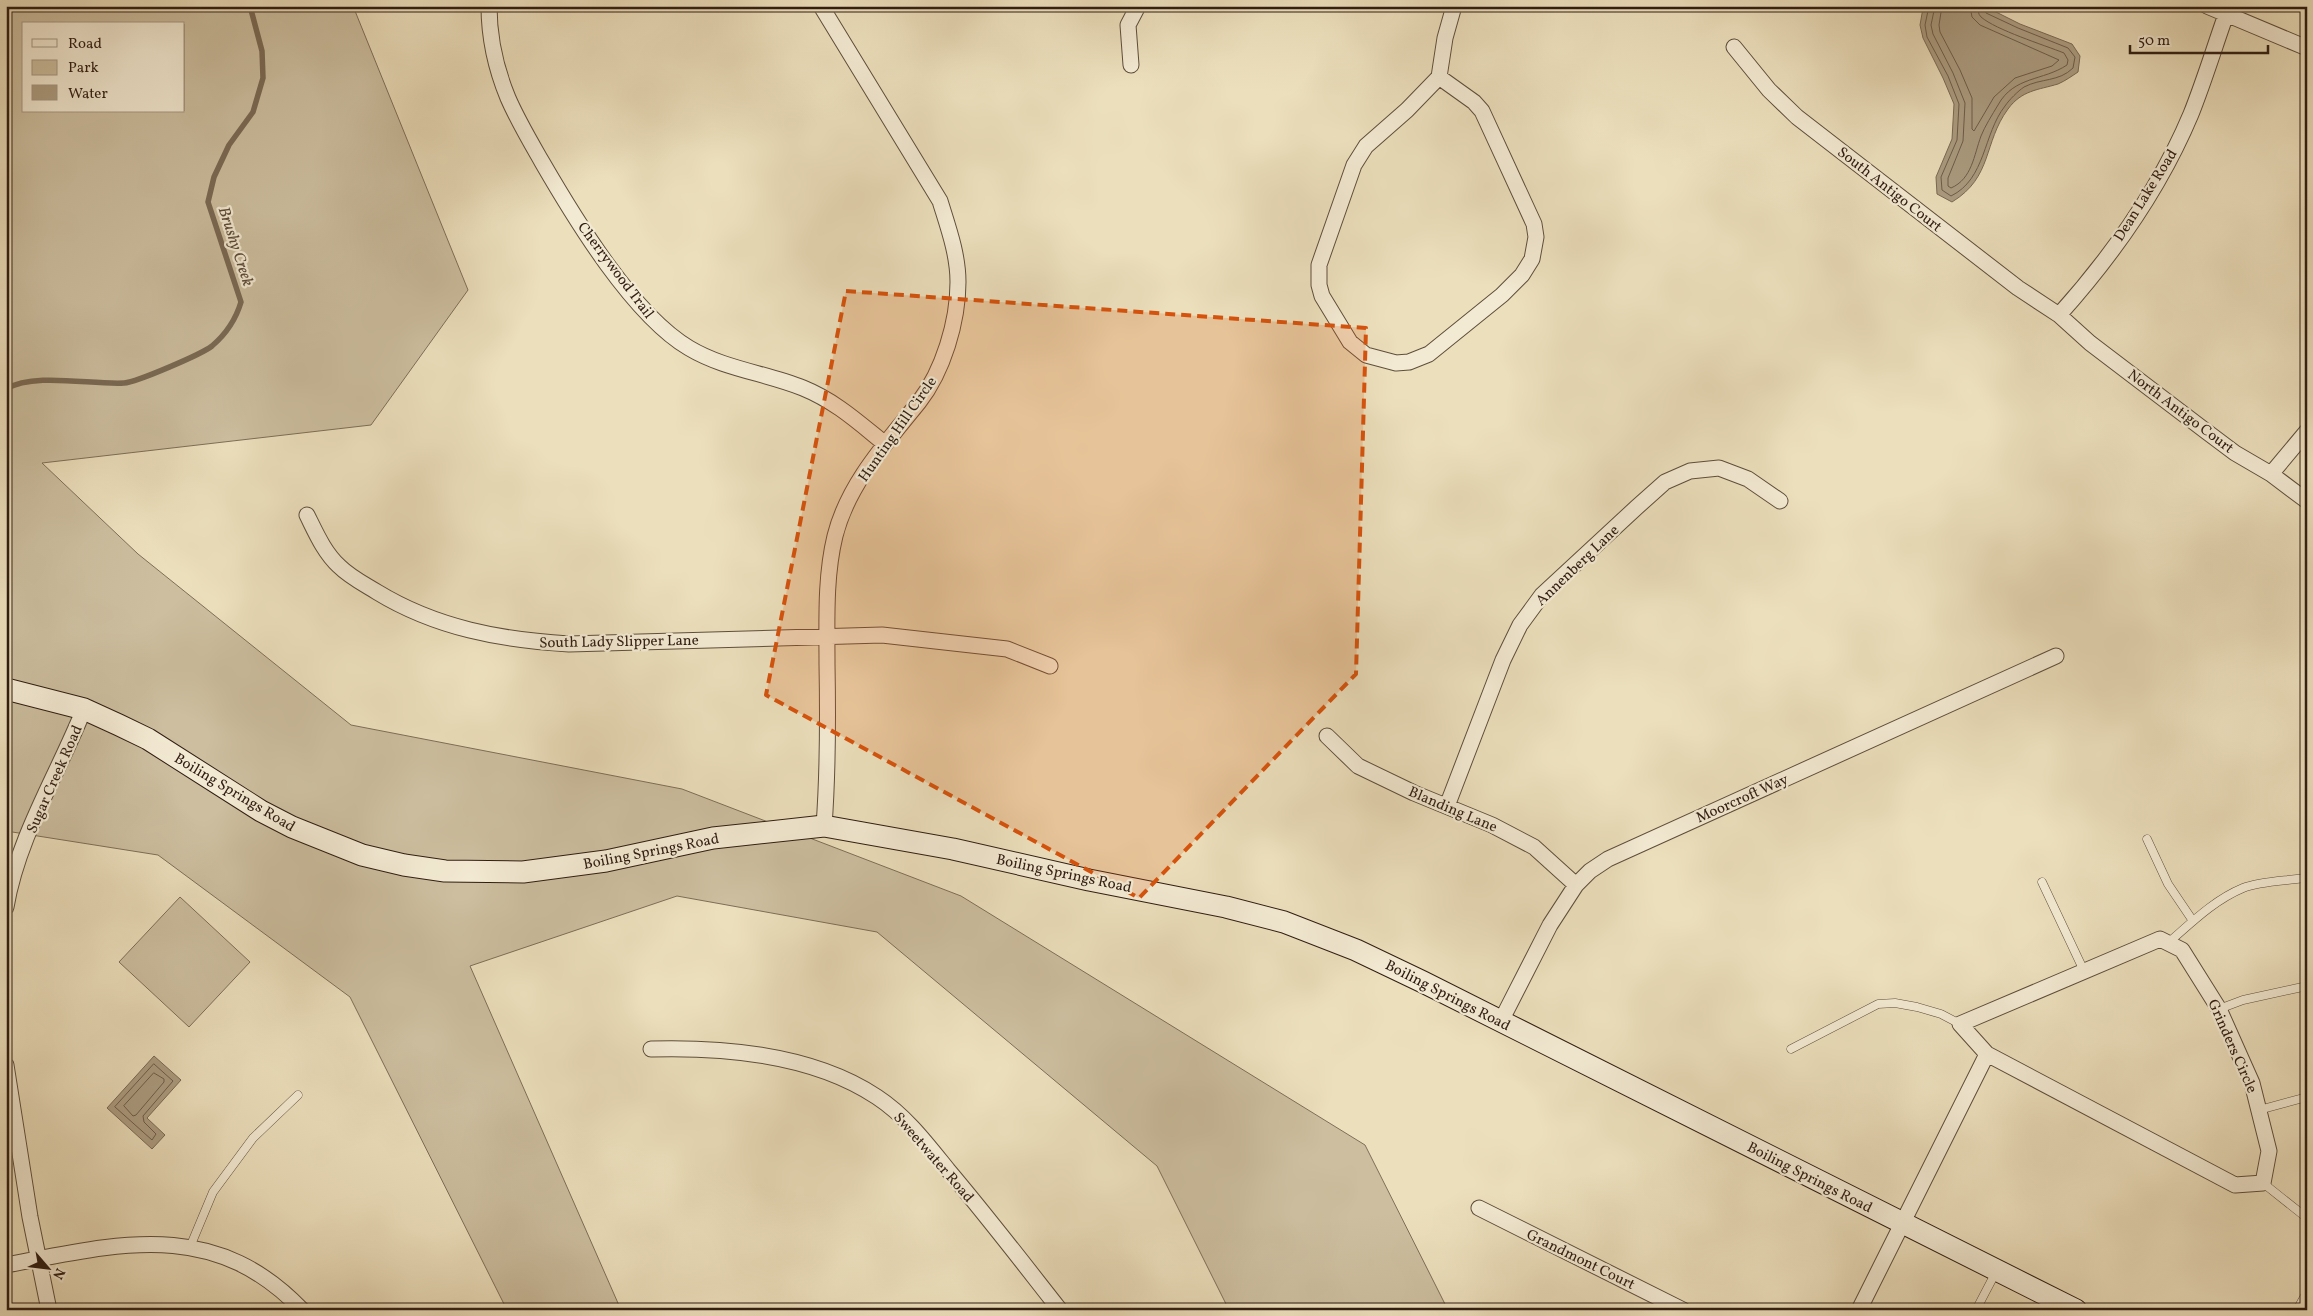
<svg xmlns="http://www.w3.org/2000/svg" width="2313" height="1316" font-family="Vollkorn,serif">
<style>
.green{fill:#ccbe9f;stroke:#7e6e58;fill-rule:evenodd}
.water{fill:#ac9d82;stroke:#7a6a55}
.lines{fill:none;stroke-linecap:round;stroke-linejoin:round}
.shore{stroke:#6e5d4a;stroke-width:1}
.stream{stroke:#7a6a55;stroke-width:5.5}
.lane-casing{stroke:#5e4e3c;stroke-width:9}
.street-casing{stroke:#5e4e3c;stroke-width:17}
.secondary-casing{stroke:#2f1d12;stroke-width:23}
.lane{stroke:#f3ead3;stroke-width:8}
.street{stroke:#f3ead3;stroke-width:15}
.secondary{stroke:#f3ead3;stroke-width:21}
.marked{fill:#d6530d;fill-opacity:0.2;stroke:#d6530d;stroke-width:4;stroke-dasharray:10 6;stroke-linejoin:round}
.labels{text-anchor:middle;stroke-width:4.5;stroke-linejoin:round;paint-order:stroke}
.street-label{font-size:15px;fill:#2f1d12;stroke:#f3ead3}
.water-label{font-size:16px;font-style:italic;fill:#5b4a39;stroke:#f3ead3}
</style>
<rect width="100%" height="100%" fill="#ecdfbc"/>
<filter id="stains"><feTurbulence type="fractalNoise" baseFrequency=".004" numOctaves="4"/><feColorMatrix values="0 0 0 0 .2 0 0 0 0 .09 0 0 0 0 .02 0 0 0 .5 -.17"/></filter>
<radialGradient id="worn" r=".72"><stop offset=".6" stop-color="#630" stop-opacity="0"/><stop offset="1" stop-color="#630" stop-opacity=".3"/></radialGradient>
<path class="green" d="M 6,6 L 353,6 L 468,290 L 371,425 L 42,463 L 138,554 L 351,725 L 682,789 L 961,896 L 1365,1145 L 1448,1310 L 1229,1310 L 1157,1166 L 877,932 L 677,896 L 470,966 L 621,1310 L 507,1310 L 350,997 L 158,855 L 6,831 ZM 24,24 L 184,24 L 184,111 L 24,111 Z
M 180,897 L 250,962 L 189,1027 L 119,962 Z"/>
<path class="water" d="M 1931,6 L 1984,6 L 2020,24 L 2072,44 L 2080,56 L 2078,72 C 2072,76 2065,81 2058,84 C 2038,90 2022,90 2008,109 C 1983,143 1993,177 1952,202 L 1937,194 L 1936,177 L 1952,139 L 1954,104 L 1943,78 L 1923,38 L 1920,25 L 1923,8 Z
M 154,1056 L 181,1080 L 147,1118 L 165,1135 L 152,1149 L 107,1108 Z"/>
<g class="lines">
<path class="shore" d="M 1929,6 L 1925,25 L 1927,37 L 1948,76 L 1959,104 L 1957,140 L 1941,177 L 1942,190 L 1951,196 C 1986,179 1983,134 2005,106 C 2009,100 2018,91 2024,87 C 2041,78 2059,82 2073,68 L 2075,57 L 2068,48 L 2018,28 L 1986,13 L 1984,6
M 1935,6 L 1931,25 L 1933,34 L 1953,73 L 1965,103 L 1963,141 L 1948,178 L 1948,186 L 1951,188 C 1972,179 1974,155 1981,136 C 1985,126 1992,115 1998,105 C 2014,76 2043,81 2067,65 L 2068,60 L 2064,53 C 2044,45 1996,30 1981,17 C 1978,14 1978,10 1977,6
M 1942,6 L 1939,25 L 1940,32 L 1960,70 L 1972,98 L 1972,129 L 1974,131 L 1994,97 L 2015,78 L 2052,66 L 2059,60 L 1980,25 L 1972,17 L 1970,6
M 154,1064 L 173,1081 L 143,1116 L 144,1122 L 156,1134 L 152,1140 L 115,1107 Z
M 154,1073 L 164,1079 L 164,1082 L 136,1115 L 133,1116 L 124,1106 Z"/>
<path class="stream" d="M 1921,6 L 1923,8
M 6,389 C 35,372 91,385 124,383 C 137,382 202,354 212,346 C 226,334 236,319 241,302 L 208,202 L 214,177 L 229,145 L 253,112 L 263,78 L 262,51 L 250,6"/>
<defs>
<path id="lane" d="M 2147,839 L 2168,884 L 2193,921
M 2042,882 L 2084,971
M 2168,943 C 2191,923 2214,900 2243,888 C 2261,881 2285,881 2304,878
M 2219,1009 L 2243,1000 L 2307,986
M 1791,1049 L 1878,1004 L 1895,1003 L 1917,1007 L 1941,1014 L 1960,1024
M 2259,1110 L 2307,1097
M 2263,1183 L 2307,1218
M 190,1247 L 213,1192 L 253,1138 L 298,1095
M 1976,1310 L 1997,1270
M 2297,1310 L 2307,1292"/>
<path id="street" d="M 489,6 C 489,38 496,69 508,98 C 518,121 530,141 542,162 C 575,219 633,315 689,348 C 724,369 766,373 803,388 C 835,401 858,422 884,443
M 821,6 L 940,201 C 948,227 958,254 958,282 C 958,322 943,371 919,402 C 886,443 848,484 835,536 C 825,577 827,621 827,664 C 828,718 828,772 824,826
M 2207,6 L 2307,48
M 1734,47 L 1769,90 L 1797,117 L 2018,288 L 2059,315 L 2090,343 L 2207,432 L 2235,453 L 2271,474 L 2307,501
M 1131,65 L 1128,25 L 1138,6
M 1439,77 L 1474,102 L 1482,111 L 1534,224 L 1536,237 L 1532,259 L 1522,275 L 1502,295 L 1429,354 L 1409,362 L 1396,363 L 1366,355 L 1350,342 L 1322,296 L 1319,285 L 1319,265 L 1354,165 L 1366,146 L 1407,110 Z
M 1439,77 L 1445,38 L 1454,6
M 2059,315 C 2112,256 2160,188 2191,114 C 2205,79 2216,42 2229,6
M 2271,474 L 2307,431
M 307,515 C 316,533 324,552 339,566 C 350,577 364,584 377,592 C 436,628 501,640 569,644 L 882,635 L 1007,649 L 1050,666
M 1327,736 L 1358,766 L 1414,793 L 1492,825 L 1534,847 L 1576,885
M 1447,806 L 1503,660 L 1520,625 L 1542,595 L 1637,507 L 1665,482 L 1690,471 L 1719,468 L 1748,479 L 1780,501
M 6,907 C 18,837 58,774 84,709
M 2160,939 L 2182,950 L 2219,1009 L 2252,1083 L 2269,1151 L 2263,1183 L 2235,1185 L 1987,1054 L 1960,1024 Z
M 1501,1021 L 1550,925 L 1576,885 L 1590,871 L 1608,859 L 2056,656
M 651,1049 C 725,1047 814,1055 877,1097 C 906,1116 927,1144 948,1170 C 987,1216 1023,1263 1060,1310
M 6,1065 L 30,1217 L 49,1310
M 1479,1208 L 1683,1310
M 6,1265 C 118,1244 213,1217 302,1310
M 1859,1310 L 1987,1054"/>
<path id="secondary" d="M 6,689 L 84,709 L 119,725 L 148,739 L 261,811 L 292,827 L 362,855 L 404,865 L 445,871 L 523,872 L 606,861 L 713,838 L 824,826 L 953,849 L 1089,880 L 1226,907 L 1284,922 L 1356,950 L 1423,982 L 2076,1310"/>
</defs>
<use href="#lane" class="lane-casing"/>
<use href="#street" class="street-casing"/>
<use href="#secondary" class="secondary-casing"/>
<use href="#lane" class="lane"/>
<use href="#street" class="street"/>
<use href="#secondary" class="secondary"/>
</g>
<path class="marked" d="M 846,291 L 1366,328 L 1356,674 L 1139,898 L 766,695 Z"/>
<g class="labels">
<g class="street-label">
<text transform="translate(1890 189) rotate(38)" y="5">South Antigo Court</text>
<text transform="translate(2145 195) rotate(-58)" y="5">Dean Lake Road</text>
<text transform="translate(616 270) rotate(53)" y="5">Cherrywood Trail</text>
<text transform="translate(2181 411) rotate(37)" y="5">North Antigo Court</text>
<text transform="translate(897 429) rotate(-55)" y="5">Hunting Hill Circle</text>
<text transform="translate(1577 565) rotate(-44)" y="5">Annenberg Lane</text>
<text transform="translate(619 641) rotate(-1)" y="5">South Lady Slipper Lane</text>
<text transform="translate(54 779) rotate(-66)" y="5">Sugar Creek Road</text>
<text transform="translate(235 792) rotate(31)" y="5">Boiling Springs Road</text>
<text transform="translate(1742 798) rotate(-24)" y="5">Moorcroft Way</text>
<text transform="translate(1453 809) rotate(23)" y="5">Blanding Lane</text>
<text transform="translate(651 851) rotate(-11)" y="5">Boiling Springs Road</text>
<text transform="translate(1064 873) rotate(12)" y="5">Boiling Springs Road</text>
<text transform="translate(1448 995) rotate(27)" y="5">Boiling Springs Road</text>
<text transform="translate(2233 1046) rotate(66)" y="5">Grinders Circle</text>
<text transform="translate(934 1157) rotate(49)" y="5">Sweetwater Road</text>
<text transform="translate(1810 1177) rotate(27)" y="5">Boiling Springs Road</text>
<text transform="translate(1581 1259) rotate(26)" y="5">Grandmont Court</text>
</g>
<g class="water-label">
<text transform="translate(237 246) rotate(72)" y="6">Brushy Creek</text>
</g>
</g>
<rect width="2313" height="1316" fill="none" stroke="#ecdfbc" stroke-width="25"/>
<rect x="8" y="8" width="2298" height="1301" fill="none" stroke="#2f1d12" stroke-width="2.5"/>
<rect x="12" y="12" width="2288" height="1291" fill="none" stroke="#2f1d12"/>
<rect x="22" y="22" width="162" height="90" fill="#f3ead3" stroke="#a59886"/>
<rect x="32" y="39" width="25" height="8" fill="#f3ead3" stroke="#a59886"/>
<text x="68" y="48" font-size="15" fill="#2f1d12">Road</text>
<rect x="32" y="60" width="25" height="15" fill="#ccbe9f" stroke="#a59886"/>
<text x="68" y="72" font-size="15" fill="#2f1d12">Park</text>
<rect x="32" y="85" width="25" height="15" fill="#ac9d82" stroke="#a59886"/>
<text x="68" y="98" font-size="15" fill="#2f1d12">Water</text>
<g transform="translate(48 1268) rotate(118)" stroke="#f3ead3" stroke-width="4" paint-order="stroke">
<path d="M0-4L9 19L0 12L-9 19Z" fill="#2f1d12"/>
<text y="-8" font-size="14" font-weight="bold" text-anchor="middle" fill="#2f1d12">N</text>
</g>
<path d="M2130 45v8h138v-8" fill="none" stroke="#2f1d12" stroke-width="2.5"/>
<text x="2138" y="45" font-size="15" fill="#2f1d12" stroke="#f3ead3" stroke-width="4" paint-order="stroke">50 m</text>
<rect width="100%" height="100%" filter="url(#stains)"/>
<rect width="100%" height="100%" fill="url(#worn)"/>
</svg>
